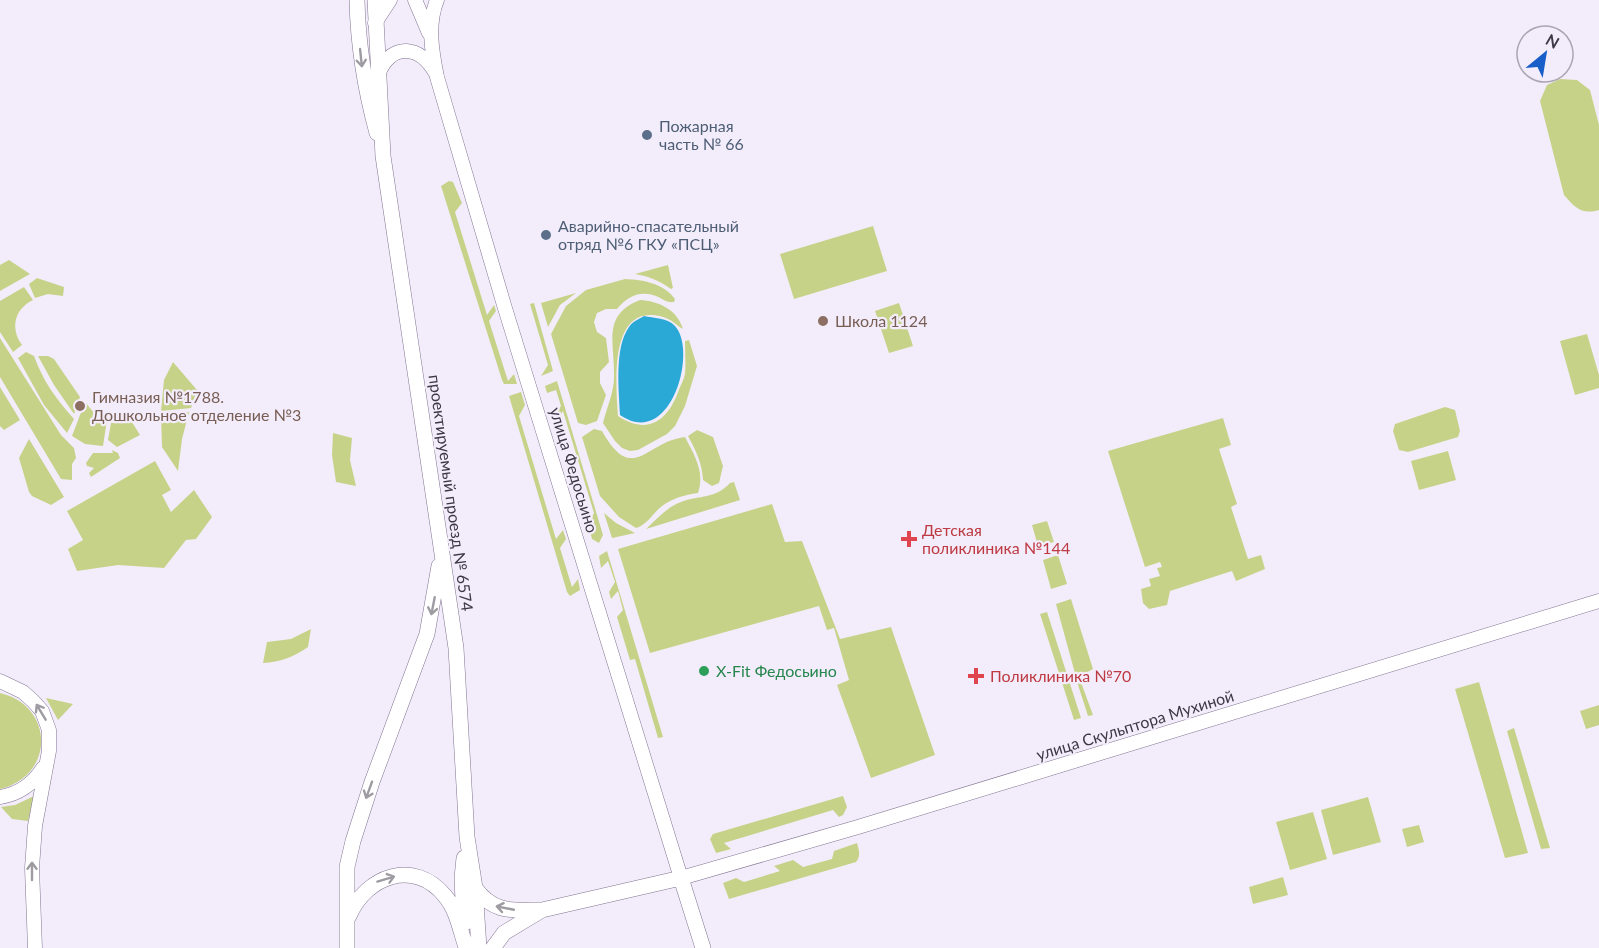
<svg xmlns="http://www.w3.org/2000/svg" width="1599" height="948" font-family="Lato,sans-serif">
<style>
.green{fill:#c7d289}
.water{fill:#2aa8d6}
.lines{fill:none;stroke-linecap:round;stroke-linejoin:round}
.tertiary-casing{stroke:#827492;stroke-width:15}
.secondary-casing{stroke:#827492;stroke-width:16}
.tertiary{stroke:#fff;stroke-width:14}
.secondary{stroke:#fff;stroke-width:15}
.oneway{stroke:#9e9ca2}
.service-dot{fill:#5c6f8a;stroke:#f3edfb;stroke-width:2}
.education-dot{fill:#8d6e63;stroke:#f3edfb;stroke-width:2}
.health-dot{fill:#e0444e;stroke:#f3edfb;stroke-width:2}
.leisure-dot{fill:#2e9e5b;stroke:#f3edfb;stroke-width:2}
.labels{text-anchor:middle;stroke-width:4.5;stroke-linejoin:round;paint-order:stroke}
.service-label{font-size:16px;fill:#4e5e75;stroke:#f3edfb;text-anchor:start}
.education-label{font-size:16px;fill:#785e54;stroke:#f3edfb;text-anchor:start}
.street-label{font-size:16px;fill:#3e3845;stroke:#f3edfb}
.health-label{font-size:16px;fill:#be3a42;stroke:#f3edfb;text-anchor:start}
.leisure-label{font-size:16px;fill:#27864d;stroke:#f3edfb;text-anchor:start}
</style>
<rect width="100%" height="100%" fill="#f3edfb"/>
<path class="green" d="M 1560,79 L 1577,80 L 1590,90 L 1599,125 L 1599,210 C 1582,215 1575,208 1564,195 L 1540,101 L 1547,85 Z
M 449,181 L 453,182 L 462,203 L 455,212 L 487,315 L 494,305 L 496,311 L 489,321 L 508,381 L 514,374 L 517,384 L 504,384 L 502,380 L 441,186 Z
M 873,226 L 887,271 L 794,299 L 780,254 Z
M 9,260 L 30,274 L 0,291 L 0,265 Z
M 668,265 L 673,288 L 671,289 C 660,281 648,276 635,274 Z
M 37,278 L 64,287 L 63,296 L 48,294 L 35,298 L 29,284 Z
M 625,279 C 644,280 663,283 675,299 L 674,302 C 666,303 663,299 656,296 C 639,290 627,297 617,309 L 606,309 L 597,313 L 594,322 L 597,332 L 606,338 L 609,362 L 600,372 L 600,383 L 606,395 L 597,421 L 586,425 L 578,423 L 551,334 L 566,306 L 586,290 Z
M 24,287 L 33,300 C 14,309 10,329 22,345 L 13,352 L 0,332 L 0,301 Z
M 576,293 L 560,305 L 548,327 L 541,303 Z
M 640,300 C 658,301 677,309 683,329 C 676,325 671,319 663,317 C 608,301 616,385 618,416 C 647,435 667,422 678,392 C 680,386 684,380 685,374 C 686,364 685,352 685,341 L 689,340 L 697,366 L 685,406 L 675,426 L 667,434 L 638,450 L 630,451 L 622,448 L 615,441 L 603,423 C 607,407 614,392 614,377 C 615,344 601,315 640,300 Z
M 534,303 L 553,371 L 541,376 L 548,365 L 530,304 Z
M 899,303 L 913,346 L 889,353 L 875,311 Z
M 1587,334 L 1599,375 L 1599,388 L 1575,395 L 1560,341 Z
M 0,338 L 61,435 L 74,448 L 76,458 L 72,464 L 72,480 L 61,479 L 0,377 Z
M 26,352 L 34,356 C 43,381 56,399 74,419 L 67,433 L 44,405 L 18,358 Z
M 38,356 L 48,356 L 54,359 L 80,397 L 74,414 L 54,385 Z
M 173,362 L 197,390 L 191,408 L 161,411 L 164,380 Z
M 557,381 L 603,535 L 599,543 L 592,539 L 588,525 L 594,513 L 563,411 L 557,420 L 554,416 L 561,406 L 556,390 L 547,393 L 545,386 Z
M 0,387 L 20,420 L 4,430 L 0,426 Z
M 521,392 L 525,405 L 519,416 L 556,539 L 563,530 L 566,539 L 560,548 L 572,587 L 578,579 L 580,590 L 570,596 L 567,592 L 509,396 Z
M 85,402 L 95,414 L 107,420 L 103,446 L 85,444 L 72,436 Z
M 1445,407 L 1455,410 L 1460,431 L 1458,437 L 1408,452 L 1399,450 L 1393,431 L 1395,424 Z
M 189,412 L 182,439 L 178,471 L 162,447 L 161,415 Z
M 1223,418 L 1231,445 L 1219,449 L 1237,504 L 1231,507 L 1248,559 L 1261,555 L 1265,569 L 1236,581 L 1232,571 L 1170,591 L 1167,605 L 1149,609 L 1143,603 L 1141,589 L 1151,586 L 1149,579 L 1160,576 L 1157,568 L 1162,567 L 1160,562 L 1145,567 L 1108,451 Z
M 130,419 L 140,435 L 117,447 L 108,440 L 111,423 L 119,423 Z
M 594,429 L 602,431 C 633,486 646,441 685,437 C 695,456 705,472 698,493 C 684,495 673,498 662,506 C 653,513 647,525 636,528 L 619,517 L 600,496 L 582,437 Z
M 697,430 L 713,437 L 723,466 L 719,483 L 712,486 L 703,480 C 702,463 696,451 688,436 Z
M 333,433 L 352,438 L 350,460 L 356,486 L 336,482 L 332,455 Z
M 29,439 L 64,497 L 51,505 L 32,496 L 29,492 L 19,458 Z
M 112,450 L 118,453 L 120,458 L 91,477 L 89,473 L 94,468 L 87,466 L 86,463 L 93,453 L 113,453 Z
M 1448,451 L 1456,480 L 1419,490 L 1411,461 Z
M 155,461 L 171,490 L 162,495 L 171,512 L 194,490 L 212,517 L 196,539 L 186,540 L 164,568 L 118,565 L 77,571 L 68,549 L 83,540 L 67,511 Z
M 734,482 L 740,500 L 646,529 C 657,519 667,507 681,502 C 699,495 716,499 730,483 Z
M 772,504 L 785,542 L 802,541 L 840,639 L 891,627 L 935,755 L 871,778 L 837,685 L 849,680 L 834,628 L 827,630 L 819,606 L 650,653 L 618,549 Z
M 604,513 L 616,523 L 635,533 L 612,538 Z
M 1047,521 L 1054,542 L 1038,546 L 1032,525 Z
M 607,551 L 663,737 L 658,738 L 635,659 L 630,660 L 617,617 L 623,610 L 618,591 L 611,599 L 609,592 L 615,582 L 608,561 L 601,568 L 599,556 Z
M 1058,555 L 1067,584 L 1051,589 L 1043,560 Z
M 1071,599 L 1093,669 L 1079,677 L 1093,715 L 1088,716 L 1079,688 L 1056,604 Z
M 1047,612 L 1081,718 L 1074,720 L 1040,614 Z
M 311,629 L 308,647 C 294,657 280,662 263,663 L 267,642 L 291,639 Z
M 1479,682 L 1528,853 L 1505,858 L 1455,689 Z
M 0,693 C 55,706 55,776 0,789 Z
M 46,698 L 73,704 L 58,720 Z
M 1599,705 L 1599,725 L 1586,729 L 1580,711 Z
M 1514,728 L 1550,848 L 1541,849 L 1507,731 Z
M 34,796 L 28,821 L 12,819 L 1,807 L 15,805 Z
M 843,796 L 847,807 L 843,815 L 839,817 L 833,810 L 724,843 L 731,849 L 716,853 L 710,839 L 713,834 Z
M 1368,797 L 1381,842 L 1333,855 L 1321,810 Z
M 1313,812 L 1327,859 L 1290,870 L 1276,822 Z
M 1419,825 L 1424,842 L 1407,847 L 1402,829 Z
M 857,843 C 859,850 861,856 856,862 L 729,899 L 723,883 L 736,878 L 744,882 L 780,871 L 774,866 L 793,860 L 803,867 L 832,859 L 834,851 Z
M 1283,877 L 1288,895 L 1253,904 L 1249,887 Z"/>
<path class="water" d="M 644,316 C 653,318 668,318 675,326 C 698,351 671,450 620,415 C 619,390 614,348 629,327 C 632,322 639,319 644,316 Z"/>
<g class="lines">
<defs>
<path id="tertiary" d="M 415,0 L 429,33
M 437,0 C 427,25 432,52 437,77 L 504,305 L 681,878 L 858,827 L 1599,601
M 375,23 L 390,0
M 379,72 C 393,42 420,46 435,72
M 0,681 L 23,692 L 33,701 L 42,711 L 49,730 L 49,751 L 35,826 L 32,868 L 35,948
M 0,797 C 19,794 33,784 43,768"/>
<path id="secondary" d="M 357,0 C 358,46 365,89 377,133
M 375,0 L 383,156 L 456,648 L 467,837 L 475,888 L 479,948
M 475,888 C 494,914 513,910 542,910
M 349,916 C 366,876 414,858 445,896 C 457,910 460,930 466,947
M 464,924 L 462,878 L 464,858
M 347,948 L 347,867 L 353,841 L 372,782 L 427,634 L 439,566
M 493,948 L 504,933 L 542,910 L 681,878 L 703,948"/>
</defs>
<use href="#tertiary" class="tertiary-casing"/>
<use href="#secondary" class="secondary-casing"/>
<use href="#tertiary" class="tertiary"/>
<use href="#secondary" class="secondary"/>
</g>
<defs><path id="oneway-shaft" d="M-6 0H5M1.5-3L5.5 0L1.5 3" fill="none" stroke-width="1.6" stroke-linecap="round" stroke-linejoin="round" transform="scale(1.5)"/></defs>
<g class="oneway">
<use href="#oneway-shaft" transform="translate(361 58) rotate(84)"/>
<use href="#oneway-shaft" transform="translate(433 606) rotate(101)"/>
<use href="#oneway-shaft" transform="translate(41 712) rotate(-121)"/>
<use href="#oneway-shaft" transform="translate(369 790) rotate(110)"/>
<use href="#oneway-shaft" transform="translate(32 871) rotate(-90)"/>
<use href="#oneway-shaft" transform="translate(386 879) rotate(-17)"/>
<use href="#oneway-shaft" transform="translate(505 908) rotate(-169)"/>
</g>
<g class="service-dot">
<circle cx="647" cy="135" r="6"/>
<circle cx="546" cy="235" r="6"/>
</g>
<g class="education-dot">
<circle cx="823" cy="321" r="6"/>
<circle cx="80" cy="406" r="6"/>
</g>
<g class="health-dot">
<path d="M906 530h6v6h6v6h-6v6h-6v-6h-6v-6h6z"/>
<path d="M973 667h6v6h6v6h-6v6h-6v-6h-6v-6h6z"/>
</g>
<circle class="leisure-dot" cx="704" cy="671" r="6"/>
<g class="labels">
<g class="service-label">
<text x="659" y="132">Пожарная<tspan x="659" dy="18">часть № 66</tspan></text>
<text x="558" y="232">Аварийно-спасательный<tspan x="558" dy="18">отряд №6 ГКУ «ПСЦ»</tspan></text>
</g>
<g class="education-label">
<text x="835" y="327">Школа 1124</text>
<text x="92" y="403">Гимназия №1788.<tspan x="92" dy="18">Дошкольное отделение №3</tspan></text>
</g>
<g class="street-label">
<text transform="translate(574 470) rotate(73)" y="6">улица Федосьино</text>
<text transform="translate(451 493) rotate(82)" y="6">проектируемый проезд № 6574</text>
<text transform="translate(1135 725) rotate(-17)" y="6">улица Скульптора Мухиной</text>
</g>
<g class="health-label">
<text x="922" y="536">Детская<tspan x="922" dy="18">поликлиника №144</tspan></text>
<text x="990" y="682">Поликлиника №70</text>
</g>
<g class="leisure-label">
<text x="716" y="677">X-Fit Федосьино</text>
</g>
</g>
<g transform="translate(1545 54) rotate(30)"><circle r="28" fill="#f3edfb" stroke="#aba5b2" stroke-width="1.5"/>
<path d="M0-4.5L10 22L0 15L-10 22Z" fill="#195dc9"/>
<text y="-9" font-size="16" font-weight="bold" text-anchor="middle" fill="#3e3845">N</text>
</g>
</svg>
